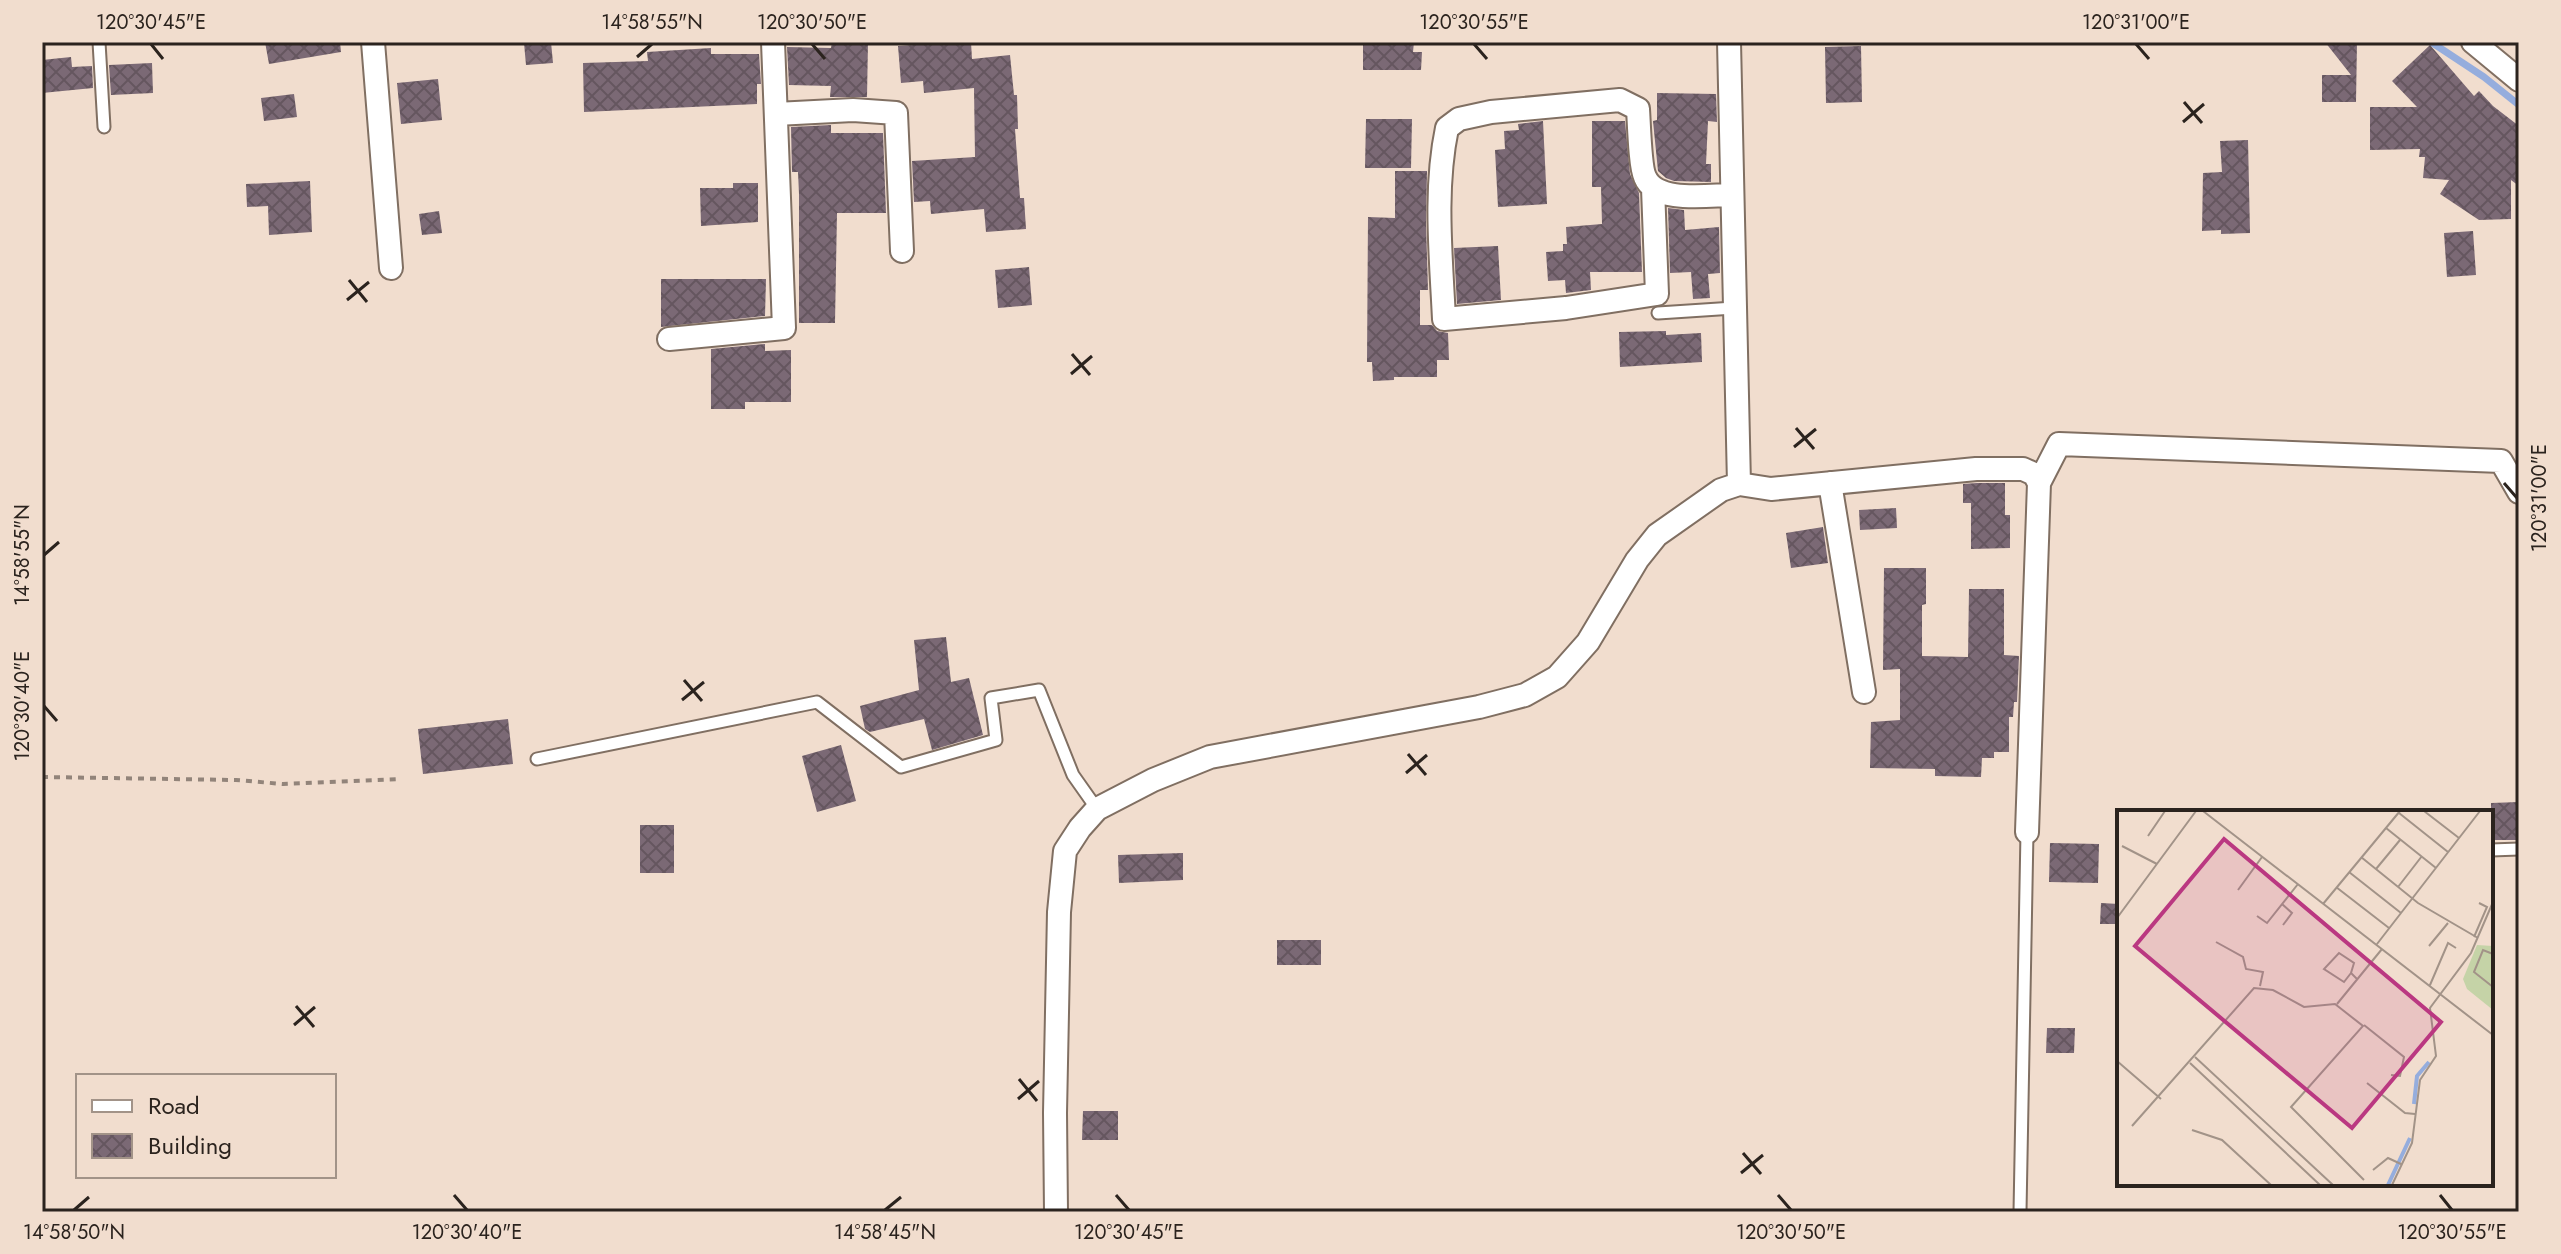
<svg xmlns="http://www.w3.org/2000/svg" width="2561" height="1254" font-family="Jost,sans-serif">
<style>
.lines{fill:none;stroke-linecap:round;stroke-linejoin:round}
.stream{stroke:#95addd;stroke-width:7}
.building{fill:url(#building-cross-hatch)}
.lane-casing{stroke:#806f62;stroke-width:15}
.street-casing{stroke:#806f62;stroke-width:26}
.path{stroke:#92847a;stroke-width:4;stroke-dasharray:6 6;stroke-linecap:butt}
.lane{stroke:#fff;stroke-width:11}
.street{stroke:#fff;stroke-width:22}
.ticks{fill:none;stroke:#2b231e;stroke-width:3}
.inset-river{fill:none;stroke:#95addd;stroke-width:4}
.inset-road{fill:none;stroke:#a29388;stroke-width:2}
.view{fill:#ba3881;fill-opacity:0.15;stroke:#ba3881;stroke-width:4}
.inset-edge{fill:none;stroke:#2b231e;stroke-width:4}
.neatline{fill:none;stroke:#2b231e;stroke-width:3}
.ticks-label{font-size:20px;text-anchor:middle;fill:#2b231e}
</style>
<defs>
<pattern id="building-cross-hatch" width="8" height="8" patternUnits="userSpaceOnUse" patternTransform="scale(2)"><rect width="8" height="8" fill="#7b6975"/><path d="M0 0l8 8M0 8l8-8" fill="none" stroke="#65565f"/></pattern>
</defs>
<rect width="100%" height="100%" fill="#f1ddce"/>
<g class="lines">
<path class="stream" d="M 2431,42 L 2484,77 L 2519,105"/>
</g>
<path class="building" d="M 265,42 L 340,42 L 341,52 L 269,64 Z
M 538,42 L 551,42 L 553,63 L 526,65 L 524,43 Z
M 832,42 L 868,42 L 867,97 L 830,97 L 831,86 L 789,85 L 787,47 L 831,48 Z
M 955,42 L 971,42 L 972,59 L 1010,55 L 1014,95 L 1017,95 L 1018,129 L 1015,129 L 1020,198 L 1024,198 L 1026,229 L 986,232 L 984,209 L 931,214 L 930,201 L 914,202 L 912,161 L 975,157 L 974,88 L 924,93 L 923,81 L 901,83 L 898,46 Z
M 1363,42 L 1414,42 L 1413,52 L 1422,52 L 1421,70 L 1363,70 Z
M 2325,42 L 2357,42 L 2356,102 L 2322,102 L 2322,75 L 2351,75 Z
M 2430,45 L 2474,96 L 2479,91 L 2493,106 L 2519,126 L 2519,186 L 2511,180 L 2511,219 L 2479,220 L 2440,194 L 2449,180 L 2423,178 L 2425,157 L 2419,157 L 2420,149 L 2370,150 L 2370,107 L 2417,107 L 2392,81 Z
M 1861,46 L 1862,102 L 1826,103 L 1825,47 Z
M 711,48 L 711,54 L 759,54 L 761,84 L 757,84 L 757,104 L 584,112 L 583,63 L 648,61 L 647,52 Z
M 71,57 L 72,67 L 92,66 L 93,88 L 42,93 L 42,60 Z
M 152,63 L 153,93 L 111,95 L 109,65 Z
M 438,79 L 442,120 L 401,124 L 397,83 Z
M 1657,93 L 1716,94 L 1717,122 L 1708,121 L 1706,164 L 1711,164 L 1711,182 L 1674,181 L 1666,178 L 1658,171 L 1653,121 L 1657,120 Z
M 294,94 L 297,117 L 264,121 L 261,98 Z
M 1366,119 L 1412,119 L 1411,168 L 1365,168 Z
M 1543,121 L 1547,204 L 1498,207 L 1495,150 L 1505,149 L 1504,131 L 1519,130 L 1518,124 Z
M 1592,121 L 1625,121 L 1630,174 L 1639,193 L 1642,272 L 1590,272 L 1591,290 L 1566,293 L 1565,280 L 1548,281 L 1546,252 L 1563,251 L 1563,244 L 1567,244 L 1566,227 L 1602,224 L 1601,187 L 1592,187 Z
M 831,125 L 831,133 L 883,133 L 886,213 L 837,213 L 835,323 L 799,323 L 799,194 L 798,172 L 792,172 L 791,127 Z
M 2248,140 L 2250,233 L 2221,234 L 2221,230 L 2202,231 L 2203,173 L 2222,172 L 2220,141 Z
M 1395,171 L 1427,171 L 1426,224 L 1428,290 L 1420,290 L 1420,325 L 1432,325 L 1437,331 L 1448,333 L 1449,360 L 1437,360 L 1437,377 L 1394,377 L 1394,380 L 1373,381 L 1372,362 L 1367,362 L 1368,217 L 1395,218 Z
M 310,181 L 312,232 L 269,235 L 268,206 L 247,207 L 246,184 Z
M 733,183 L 758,183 L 758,222 L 701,226 L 700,188 L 733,188 Z
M 1668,208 L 1684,210 L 1685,230 L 1719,227 L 1720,273 L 1708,274 L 1710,298 L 1693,299 L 1691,272 L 1670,273 Z
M 439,211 L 442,233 L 422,235 L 419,214 Z
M 2473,231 L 2476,275 L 2447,277 L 2444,233 Z
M 1498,246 L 1501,300 L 1457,304 L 1454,248 Z
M 1029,267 L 1032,305 L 998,308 L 995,270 Z
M 661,279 L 766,279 L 765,316 L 661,327 Z
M 1666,331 L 1666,335 L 1701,333 L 1702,362 L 1620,367 L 1619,332 Z
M 765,344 L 765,351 L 791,350 L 791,402 L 745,402 L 745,409 L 711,409 L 711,349 Z
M 1977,483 L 2005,483 L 2005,515 L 2010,515 L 2010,548 L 1971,549 L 1971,503 L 1963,503 L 1963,484 Z
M 1896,508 L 1897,528 L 1860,530 L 1859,510 Z
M 1823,527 L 1828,563 L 1791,568 L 1786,533 Z
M 1884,568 L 1926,568 L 1926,604 L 1922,605 L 1922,656 L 1968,657 L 1969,589 L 2004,589 L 2004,655 L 2019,656 L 2017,702 L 2014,702 L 2013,717 L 2009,717 L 2009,752 L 1994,752 L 1994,758 L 1982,758 L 1981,777 L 1935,776 L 1935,769 L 1870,768 L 1871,722 L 1900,720 L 1900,669 L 1883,670 Z
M 946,637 L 951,682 L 969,678 L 983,735 L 932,750 L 924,719 L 870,732 L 865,729 L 860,706 L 919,690 L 914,640 Z
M 508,719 L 513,764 L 423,774 L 418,729 Z
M 841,745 L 856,801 L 817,812 L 802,756 Z
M 2519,802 L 2519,840 L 2491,840 L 2491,803 Z
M 640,825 L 674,825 L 674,873 L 640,873 Z
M 2050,843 L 2099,844 L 2098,883 L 2049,882 Z
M 1183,853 L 1183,880 L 1119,883 L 1118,855 Z
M 2101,903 L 2119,904 L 2119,924 L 2100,924 Z
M 1277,940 L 1321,940 L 1321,965 L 1277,965 Z
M 2047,1028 L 2075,1028 L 2074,1053 L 2046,1053 Z
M 1083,1111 L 1118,1111 L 1118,1140 L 1082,1140 Z"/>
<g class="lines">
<defs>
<path id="lane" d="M 99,42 L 104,127
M 1658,313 L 1734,308
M 537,759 L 817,702 L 901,767 L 996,740 L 991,698 L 1039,690 L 1073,775 L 1097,809
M 2491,850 L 2519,849
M 2020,1212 L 2027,832"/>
<path id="street" d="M 373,42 L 391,268
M 1729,42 L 1739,484
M 2473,42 L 2519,80
M 776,114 L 853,110 L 896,113 L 902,251
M 1653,188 L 1657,294 L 1566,308 L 1444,319 C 1441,256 1434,190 1447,128 L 1459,119 L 1491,112 L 1620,100 L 1638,109 C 1639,123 1640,167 1645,177 C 1656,204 1709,195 1732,195
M 669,339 L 784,328 L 773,42
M 1830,483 L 1864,692
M 2039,483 L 2059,444 L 2501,461 L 2519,492
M 1056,1212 L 1055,1113 L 1059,912 L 1065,851 L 1080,828 L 1097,809 L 1153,780 L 1210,757 L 1479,707 L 1525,695 L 1557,677 L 1588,642 L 1637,560 L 1657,535 L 1721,490 L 1739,484 L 1771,489 L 1976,469 L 2023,469 L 2034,474 L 2039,483 L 2027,832"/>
</defs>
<use href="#lane" class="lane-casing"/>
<use href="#street" class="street-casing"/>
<path class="path" d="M 42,777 L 236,780 L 283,784 L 401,779"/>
<use href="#lane" class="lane"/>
<use href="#street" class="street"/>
</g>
<path class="ticks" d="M 151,44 L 163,59M 812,44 L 825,59M 1474,44 L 1487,59M 2136,44 L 2149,59M 637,57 L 652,44M 2184,102 L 2202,123M 2183,122 L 2204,104M 349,280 L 367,302M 347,300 L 369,282M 1072,354 L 1090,375M 1071,374 L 1092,356M 1796,428 L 1814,449M 1794,447 L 1816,429M 2504,483 L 2517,498M 44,555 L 59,542M 684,680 L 702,701M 682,700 L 704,682M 44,706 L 57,721M 1408,754 L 1426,775M 1406,773 L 1427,755M 296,1006 L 314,1027M 294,1025 L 315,1007M 1019,1079 L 1037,1101M 1018,1099 L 1039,1081M 1743,1153 L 1761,1174M 1741,1173 L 1763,1155M 454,1195 L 467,1210M 1116,1195 L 1129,1210M 1778,1195 L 1791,1210M 2440,1195 L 2452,1210M 74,1210 L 89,1197M 885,1210 L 901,1197"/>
<g transform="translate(2117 810)">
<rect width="376" height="376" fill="#f1ddce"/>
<path d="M 360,135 L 376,136 L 376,200 L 350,179 L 346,169 Z" fill="#c5d3a7"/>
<path class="inset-river" d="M 297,294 L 300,266 L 312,252M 271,375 L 293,328"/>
<path class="inset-road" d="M 86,1 L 376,225M 307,1 L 342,28M 282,3 L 331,42M 269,18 L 319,58M 31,26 L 48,1M 5,36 L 40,54M 244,47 L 301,93 L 361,128M 259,59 L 283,30M 232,62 L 284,103M 219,77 L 272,118M 281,77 L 305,46M 121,80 L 145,47M 165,94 L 175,103 L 166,115M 206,94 L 283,1M 140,106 L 150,113 L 181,74M 0,108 L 79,1M 357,127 L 370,97 L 362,93M 99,132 L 126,147 L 129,159 L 146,162 L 143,176M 260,134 L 363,1M 312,136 L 331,113M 376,144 L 366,140 L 357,162 L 376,177M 234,163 L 227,172 L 207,159 L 222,143 L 237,153 L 234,163 L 240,169M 313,175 L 331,133 L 339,138M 220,194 L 265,139M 247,215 L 287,247 L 283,266 L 274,265M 78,247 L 216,375M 0,251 L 44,289M 73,253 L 203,375M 250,273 L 288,303 L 298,304M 15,316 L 137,178 L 156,180 L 187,197 L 218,194 L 246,216 L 174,297 L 247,370M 75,320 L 105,330 L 154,375M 256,360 L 271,348 L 284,354M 275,375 L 295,333 L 303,270 L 319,246 L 313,198 L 354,143 L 376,92"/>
<path class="view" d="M 107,29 L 324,212 L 235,318 L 18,136 Z"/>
<rect width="376" height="376" class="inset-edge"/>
</g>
<rect width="2561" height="1254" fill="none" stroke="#f1ddce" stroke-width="88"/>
<rect x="76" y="1074" width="260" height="104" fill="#f1ddce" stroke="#a29388" stroke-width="2"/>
<rect x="92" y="1100" width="40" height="12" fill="#ffffff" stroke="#a29388" stroke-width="2"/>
<text x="148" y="1114" font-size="24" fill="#2b231e">Road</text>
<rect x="92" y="1134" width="40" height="24" fill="url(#building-cross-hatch)" stroke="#a29388" stroke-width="2"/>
<text x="148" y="1154" font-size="24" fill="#2b231e">Building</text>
<rect x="44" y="44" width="2473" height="1166" class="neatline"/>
<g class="ticks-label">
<text x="151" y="29">120°30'45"E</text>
<text x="652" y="29">14°58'55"N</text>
<text x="812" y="29">120°30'50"E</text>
<text x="1474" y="29">120°30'55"E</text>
<text x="2136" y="29">120°31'00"E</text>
<text transform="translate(2539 498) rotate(-90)" y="7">120°31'00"E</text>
<text transform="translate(22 555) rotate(-90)" y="7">14°58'55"N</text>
<text transform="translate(22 706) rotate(-90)" y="7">120°30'40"E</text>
<text x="74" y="1239">14°58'50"N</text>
<text x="467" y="1239">120°30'40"E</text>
<text x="885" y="1239">14°58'45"N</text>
<text x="1129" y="1239">120°30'45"E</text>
<text x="1791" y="1239">120°30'50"E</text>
<text x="2452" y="1239">120°30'55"E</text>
</g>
</svg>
